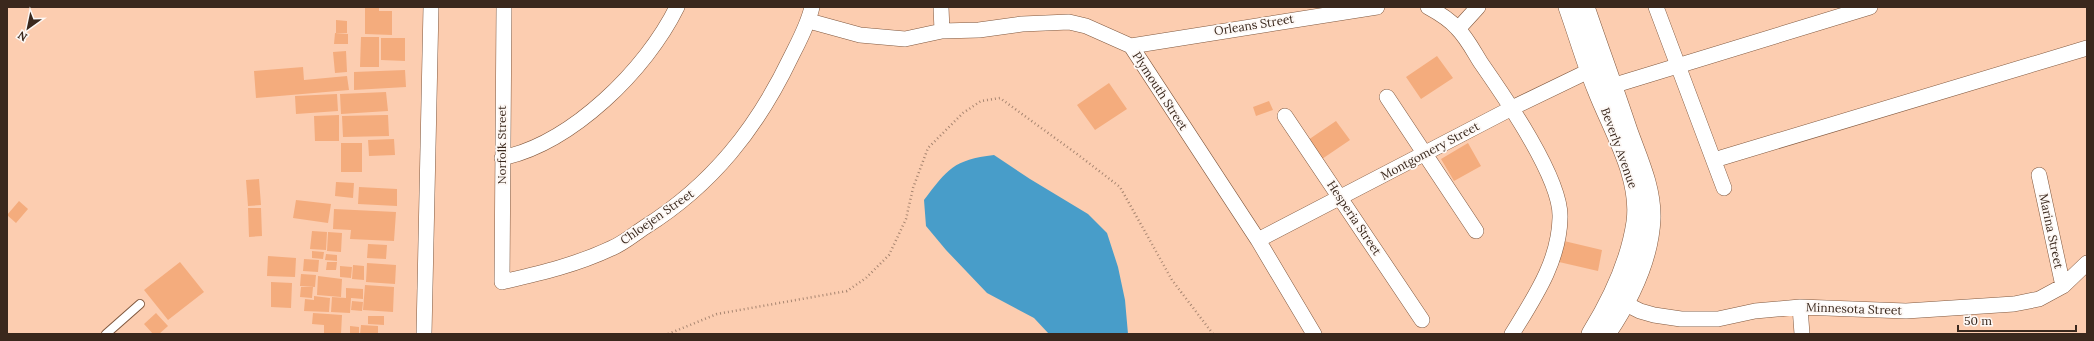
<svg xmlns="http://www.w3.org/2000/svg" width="2094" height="341" font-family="Lora,serif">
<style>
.water{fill:#489dc9}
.building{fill:#f4ac7d}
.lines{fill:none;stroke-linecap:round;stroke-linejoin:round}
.service-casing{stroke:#80583e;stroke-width:10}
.minor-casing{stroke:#80583e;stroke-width:16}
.tertiary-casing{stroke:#80583e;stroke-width:20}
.path{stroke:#a78570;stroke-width:2.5;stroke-dasharray:1 3;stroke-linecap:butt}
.service{stroke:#fff;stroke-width:8}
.minor{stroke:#fff;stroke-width:15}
.tertiary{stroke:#fff;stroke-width:19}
.labels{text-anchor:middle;stroke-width:3.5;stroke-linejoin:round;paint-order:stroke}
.street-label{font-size:12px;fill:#3a281d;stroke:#fdf8f5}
</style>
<rect width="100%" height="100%" fill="#fccdb0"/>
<path class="water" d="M 994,155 L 1030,179 L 1088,214 L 1107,233 L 1118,267 L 1125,300 L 1128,334 L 1049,334 L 1034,318 L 987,293 L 946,250 L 926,226 L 924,200 C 948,169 953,160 994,155 Z"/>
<path class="building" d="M 365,7 L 379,7 L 379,11 L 392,11 L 392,35 L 365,34 Z
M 336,20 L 347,21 L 347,33 L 336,33 Z
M 335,33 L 348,34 L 348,44 L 334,44 Z
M 361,37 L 379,37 L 379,67 L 360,67 Z
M 381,38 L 405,38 L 405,61 L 381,60 Z
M 346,51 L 347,72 L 335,73 L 333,52 Z
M 1437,56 L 1453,78 L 1421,99 L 1406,77 Z
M 303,67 L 304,80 L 347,76 L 349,90 L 256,98 L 254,71 Z
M 405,70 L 406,87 L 354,90 L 354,72 Z
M 1109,83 L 1127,109 L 1095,130 L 1077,105 Z
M 386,92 L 388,111 L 341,114 L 340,94 Z
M 337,94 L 338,111 L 296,114 L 295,96 Z
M 1269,101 L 1273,110 L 1256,116 L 1253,107 Z
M 339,115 L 339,141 L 315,141 L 314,116 Z
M 385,115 L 388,115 L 389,136 L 343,137 L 342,116 Z
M 1336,121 L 1350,140 L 1322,159 L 1308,140 Z
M 394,139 L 395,155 L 369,156 L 368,140 Z
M 341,143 L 362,143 L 362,172 L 341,172 Z
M 1468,143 L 1481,166 L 1454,181 L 1441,159 Z
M 259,179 L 261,205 L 248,206 L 246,180 Z
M 336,182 L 354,183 L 353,198 L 335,196 Z
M 359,187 L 397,189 L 397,206 L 358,204 Z
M 296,200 L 331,204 L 328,223 L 293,218 Z
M 19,201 L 28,209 L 16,223 L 7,215 Z
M 248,208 L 261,208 L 262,236 L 249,237 Z
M 334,209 L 396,212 L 394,241 L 350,239 L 351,230 L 333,229 Z
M 312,231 L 327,232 L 326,250 L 310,249 Z
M 328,232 L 342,233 L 341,252 L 327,251 Z
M 1564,241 L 1602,250 L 1598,271 L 1559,262 Z
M 368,244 L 387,245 L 386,259 L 367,258 Z
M 312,251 L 324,252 L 323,259 L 312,258 Z
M 326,254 L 337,255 L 337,261 L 325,260 Z
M 268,256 L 296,258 L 295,277 L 267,276 Z
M 304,259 L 319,260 L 318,272 L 303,271 Z
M 180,262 L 204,292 L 168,320 L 144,290 Z
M 327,262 L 337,262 L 336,270 L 326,270 Z
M 367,263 L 396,265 L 395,284 L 366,282 Z
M 353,265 L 364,266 L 364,280 L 352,279 Z
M 340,266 L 352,267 L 351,278 L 340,277 Z
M 301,274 L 316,275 L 315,287 L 300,286 Z
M 318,276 L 342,279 L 341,297 L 317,295 Z
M 271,282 L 292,283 L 291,308 L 271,307 Z
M 365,285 L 394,287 L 393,312 L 363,310 Z
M 301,287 L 313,287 L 312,298 L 300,297 Z
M 346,288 L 363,289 L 363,299 L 351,298 L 350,313 L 331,312 L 332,297 L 346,298 Z
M 314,296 L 330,298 L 329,312 L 304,311 L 305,299 L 314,300 Z
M 352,301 L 363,302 L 362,311 L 351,310 Z
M 156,313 L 168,326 L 159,334 L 153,334 L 144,324 Z
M 313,313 L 342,315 L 341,334 L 324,334 L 324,325 L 312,324 Z
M 368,316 L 384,316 L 384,325 L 368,324 Z
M 361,325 L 378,326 L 378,334 L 360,334 Z
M 350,326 L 359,327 L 359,334 L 350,334 Z"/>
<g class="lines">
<defs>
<path id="service" d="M 106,334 L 140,304"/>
<path id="minor" d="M 504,7 L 502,282 C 541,273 576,265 612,248 C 624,243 634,234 645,227 C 712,185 757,128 791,57 C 799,41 808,25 812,7
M 941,7 L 942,31
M 1428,7 C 1439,13 1449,19 1457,28 C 1467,38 1474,52 1481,63 C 1504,96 1562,179 1560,218 C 1559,262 1534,298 1512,334
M 1656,7 L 1724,188
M 809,21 L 860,35 L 905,39 L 942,31 L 979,30 L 1022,24 L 1069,22 L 1086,26 L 1131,46 L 1258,240 L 1314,334
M 1458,29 L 1478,7
M 1131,46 L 1377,7
M 1602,89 L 1870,7
M 1387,97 L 1476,231
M 1285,116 L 1422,320
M 502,158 C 572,143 646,70 677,7
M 1714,160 L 2087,48
M 2039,175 L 2063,286
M 1258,240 L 1512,108 L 1599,66
M 1616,299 L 1640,311 L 1654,315 L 1681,319 L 1718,319 L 1755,311 L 1800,307 L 1906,311 L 2014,304 L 2039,299 L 2063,286 L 2087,263
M 1800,307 L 1802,334
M 424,334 L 431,7"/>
<path id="tertiary" d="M 1568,7 C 1578,35 1586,63 1597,90 C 1613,131 1642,177 1636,222 C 1630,263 1612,300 1591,334
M 1585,7 C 1599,48 1614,89 1628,131 C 1638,159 1652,188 1651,219 C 1649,261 1629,300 1606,334"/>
</defs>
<use href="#service" class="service-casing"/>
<use href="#minor" class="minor-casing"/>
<use href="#tertiary" class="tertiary-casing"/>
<path class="path" d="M 668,334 L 717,314 L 847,291 L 866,278 L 889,255 L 906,219 L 913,188 L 928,148 L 963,113 L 981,101 L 1000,98 L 1077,154 L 1120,187 L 1172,280 L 1213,334"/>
<use href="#service" class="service"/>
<use href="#minor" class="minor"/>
<use href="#tertiary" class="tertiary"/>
</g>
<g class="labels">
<g class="street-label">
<text transform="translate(1254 25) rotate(-9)" y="4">Orleans Street</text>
<text transform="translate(1160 91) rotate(57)" y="4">Plymouth Street</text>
<text transform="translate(502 145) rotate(-90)" y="4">Norfolk Street</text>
<text transform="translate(1619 148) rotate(70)" y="4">Beverly Avenue</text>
<text transform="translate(1430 151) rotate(-28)" y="4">Montgomery Street</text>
<text transform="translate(657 217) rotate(-35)" y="4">Chloejen Street</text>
<text transform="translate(1354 218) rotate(56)" y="4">Hesperia Street</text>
<text transform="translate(2051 231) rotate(78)" y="4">Marina Street</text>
<text transform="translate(1854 309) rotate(2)" y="4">Minnesota Street</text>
</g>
</g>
<rect width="2094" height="341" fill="none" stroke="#3a281d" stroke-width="16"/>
<g transform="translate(28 28) rotate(213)" stroke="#fdf8f5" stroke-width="3" paint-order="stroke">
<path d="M0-3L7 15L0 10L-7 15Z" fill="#3a281d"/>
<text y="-6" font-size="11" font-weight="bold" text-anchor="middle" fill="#3a281d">N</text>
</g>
<path d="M1958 325v6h118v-6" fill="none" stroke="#3a281d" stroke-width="2"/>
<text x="1964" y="325" font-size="12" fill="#3a281d" stroke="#fdf8f5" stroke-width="3" paint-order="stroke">50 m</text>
</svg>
